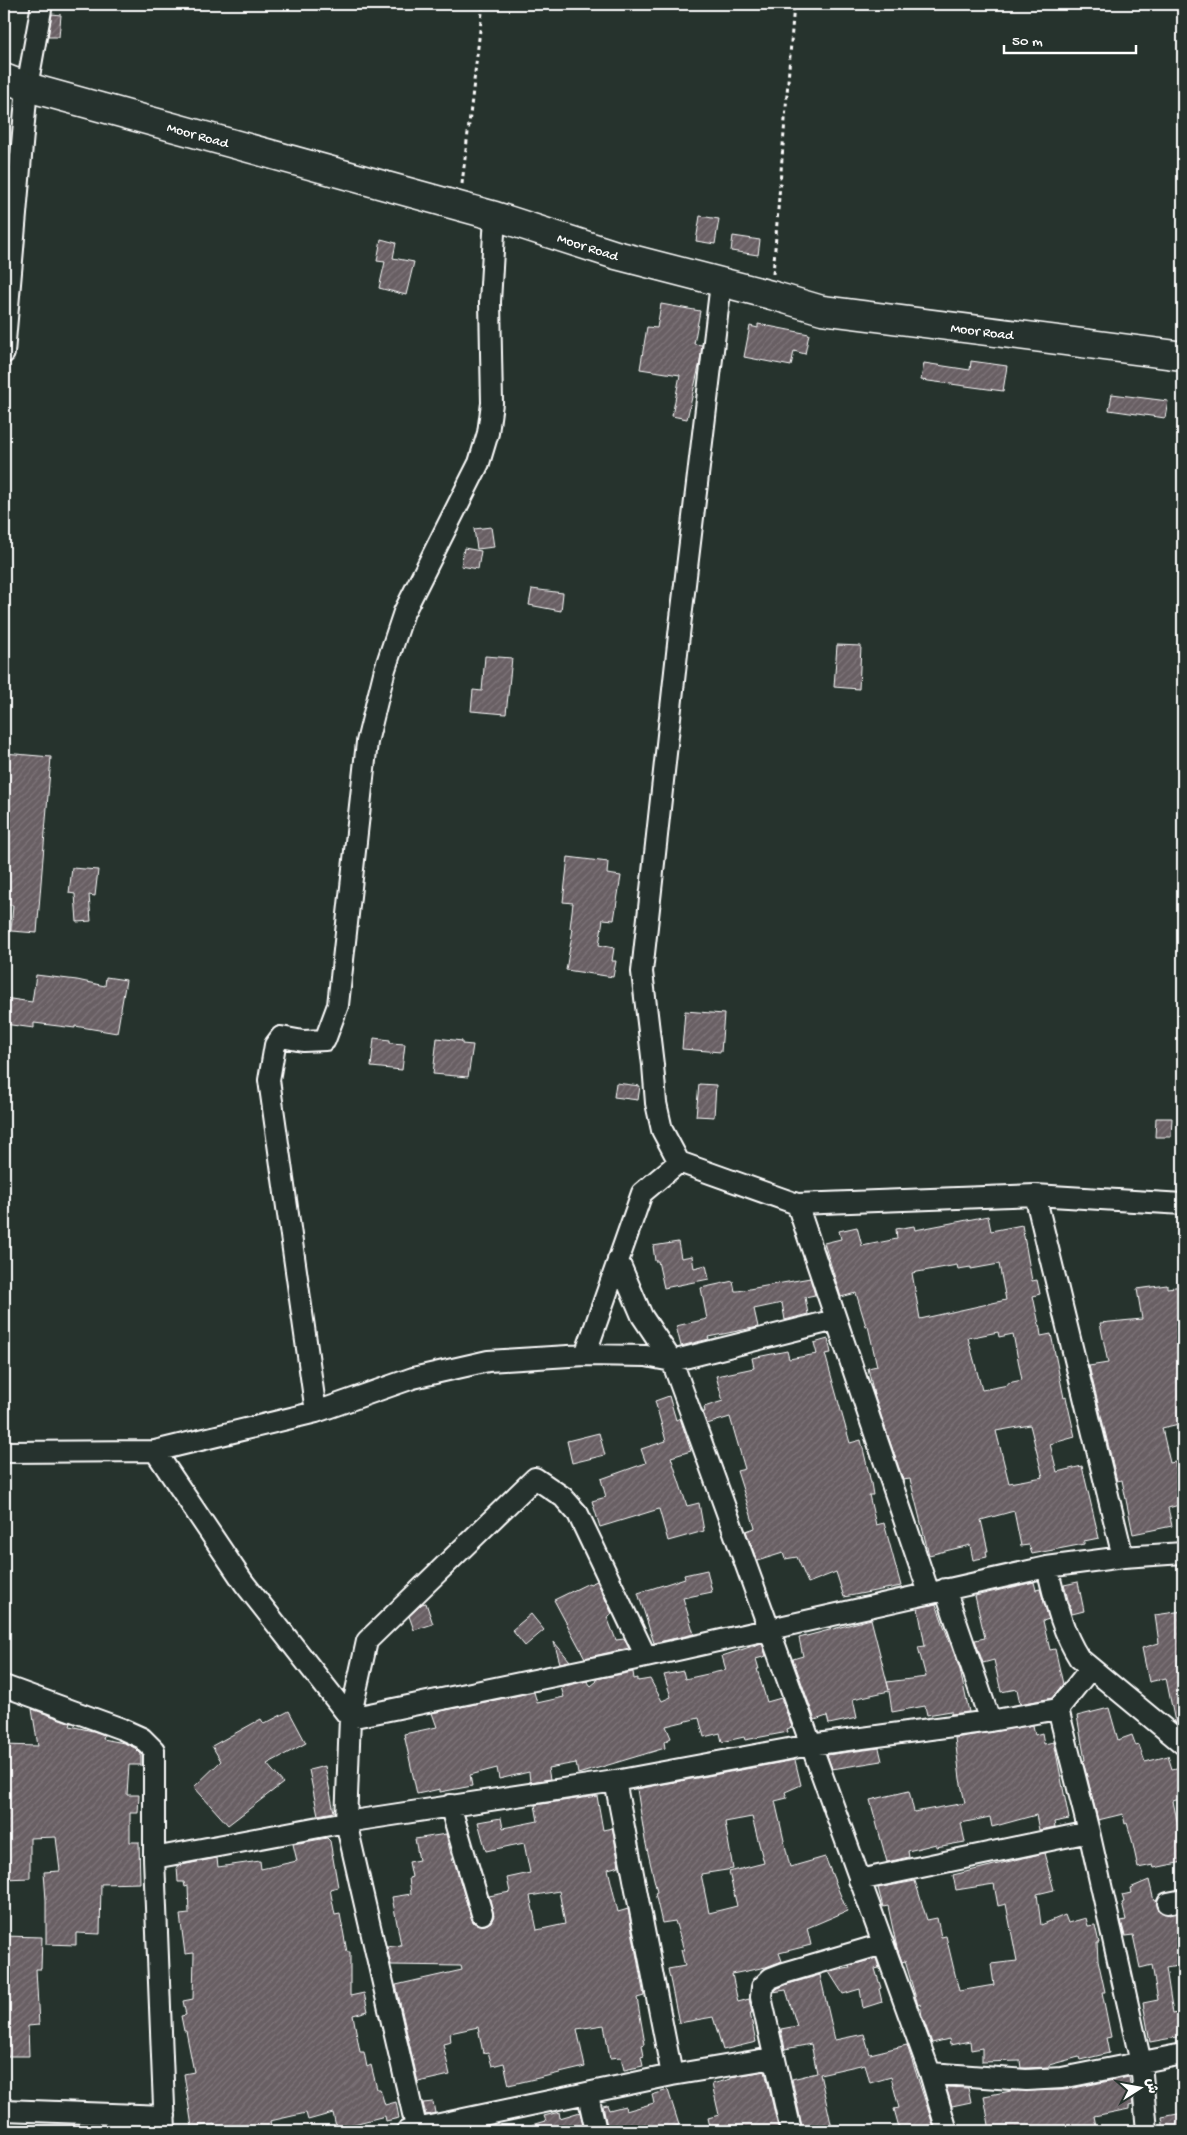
<svg xmlns="http://www.w3.org/2000/svg" width="1187" height="2135" font-family="'Gochi Hand','Playpen Sans Arabic',sans-serif">
<style>
.building{fill:url(#building-hatch);stroke:#fff;fill-rule:evenodd}
.lines{fill:none;stroke-linecap:round;stroke-linejoin:round}
.street-casing{stroke:#fff;stroke-width:24}
.secondary-casing{stroke:#fff;stroke-width:31}
.path{stroke:#fff;stroke-width:3;stroke-dasharray:4 4;stroke-linecap:butt}
.street{stroke:#26332d;stroke-width:20}
.secondary{stroke:#26332d;stroke-width:28}
.labels{text-anchor:middle;stroke-width:4;stroke-linejoin:round;paint-order:stroke}
.street-label{font-size:14px;fill:#fff;stroke:#26332d}
</style>
<defs>
<pattern id="building-hatch" width="6" height="6" patternUnits="userSpaceOnUse" patternTransform="scale(1.25)"><rect width="6" height="6" fill="#685e63"/><path d="M-1 1l2-2M0 6l6-6M5 7l2-2" fill="none" stroke="#7f767a"/></pattern>
</defs>
<rect width="100%" height="100%" fill="#26332d"/>
<filter id="ink" filterUnits="userSpaceOnUse"><feTurbulence type="fractalNoise" baseFrequency=".02" numOctaves="2"/><feDisplacementMap in="SourceGraphic" scale="10" xChannelSelector="R" yChannelSelector="G"/><feConvolveMatrix kernelMatrix="1 2 1 2 8 2 1 2 1" color-interpolation-filters="sRGB"/></filter>
<g filter="url(#ink)">
<path class="building" d="M 52,14 L 61,15 L 59,37 L 48,37 Z
M 700,216 L 719,219 L 715,244 L 696,241 Z
M 733,236 L 760,240 L 758,255 L 731,251 Z
M 381,239 L 396,243 L 393,258 L 414,262 L 406,295 L 379,288 L 385,262 L 377,261 Z
M 661,304 L 700,311 L 694,344 L 702,345 L 700,362 L 687,419 L 672,416 L 680,375 L 640,369 L 647,327 L 657,328 Z
M 758,324 L 809,334 L 805,354 L 794,351 L 791,366 L 744,357 L 750,326 L 758,328 Z
M 971,361 L 1007,366 L 1003,391 L 921,380 L 924,363 L 970,370 Z
M 1112,394 L 1168,401 L 1165,418 L 1109,410 Z
M 491,527 L 494,547 L 477,549 L 474,529 Z
M 464,548 L 481,551 L 478,569 L 461,566 Z
M 532,589 L 563,593 L 561,611 L 529,605 Z
M 837,645 L 861,646 L 859,689 L 834,687 Z
M 485,656 L 512,658 L 506,714 L 471,711 L 473,690 L 482,691 Z
M 4,753 L 51,757 L 37,933 L 11,931 L 13,905 L 4,905 Z
M 568,857 L 608,862 L 607,874 L 621,876 L 614,920 L 603,919 L 599,945 L 614,948 L 612,961 L 616,961 L 613,977 L 566,970 L 573,929 L 570,928 L 573,903 L 563,902 Z
M 72,868 L 98,870 L 95,896 L 89,895 L 91,921 L 77,922 L 75,894 L 69,893 Z
M 36,975 L 77,980 L 105,986 L 106,977 L 126,980 L 117,1033 L 75,1026 L 75,1028 L 34,1023 L 34,1028 L 4,1024 L 4,998 L 32,1002 Z
M 685,1011 L 724,1014 L 721,1052 L 682,1049 Z
M 374,1038 L 390,1040 L 390,1043 L 405,1044 L 402,1070 L 371,1067 Z
M 437,1038 L 462,1041 L 462,1044 L 473,1045 L 468,1077 L 433,1074 Z
M 616,1083 L 640,1086 L 638,1100 L 614,1097 Z
M 699,1084 L 716,1085 L 714,1117 L 696,1116 Z
M 1156,1118 L 1172,1118 L 1171,1137 L 1155,1137 Z
M 988,1216 L 991,1231 L 1022,1225 L 1032,1281 L 1037,1280 L 1040,1294 L 1033,1296 L 1040,1329 L 1041,1336 L 1051,1334 L 1064,1398 L 1066,1397 L 1075,1437 L 1050,1444 L 1057,1472 L 1082,1466 L 1099,1538 L 1084,1541 L 1084,1544 L 1032,1554 L 1029,1545 L 1021,1546 L 1014,1511 L 981,1520 L 988,1551 L 986,1551 L 987,1557 L 973,1560 L 970,1545 L 929,1555 L 910,1479 L 903,1480 L 874,1395 L 868,1368 L 877,1366 L 868,1326 L 866,1326 L 856,1293 L 841,1297 L 824,1243 L 841,1239 L 839,1231 L 857,1227 L 862,1246 L 897,1239 L 896,1229 L 914,1226 L 915,1230 ZM 999,1264 L 1006,1300 L 920,1319 L 912,1273 L 957,1265 L 958,1269 L 971,1267 L 971,1269 ZM 998,1332 L 999,1337 L 1013,1334 L 1022,1380 L 1008,1383 L 1008,1385 L 982,1390 L 968,1338 ZM 1030,1425 L 1043,1477 L 1009,1483 L 996,1431 Z
M 678,1242 L 681,1258 L 692,1256 L 694,1268 L 706,1265 L 709,1279 L 664,1288 L 658,1261 L 655,1261 L 653,1246 Z
M 810,1278 L 815,1295 L 805,1297 L 808,1314 L 785,1320 L 782,1303 L 754,1309 L 758,1327 L 708,1337 L 709,1339 L 681,1346 L 676,1326 L 707,1319 L 701,1288 L 733,1281 L 735,1291 L 738,1291 Z
M 1167,1285 L 1167,1288 L 1183,1286 L 1183,1423 L 1162,1428 L 1170,1463 L 1175,1462 L 1178,1477 L 1181,1476 L 1183,1504 L 1168,1508 L 1172,1526 L 1133,1534 L 1122,1480 L 1117,1481 L 1089,1366 L 1108,1363 L 1100,1323 L 1142,1319 L 1137,1289 Z
M 828,1339 L 831,1353 L 825,1354 L 850,1443 L 861,1440 L 871,1483 L 873,1495 L 869,1495 L 876,1525 L 884,1523 L 901,1586 L 844,1597 L 836,1572 L 808,1583 L 797,1557 L 785,1559 L 783,1553 L 757,1561 L 746,1531 L 755,1528 L 737,1471 L 745,1469 L 730,1417 L 707,1424 L 703,1412 L 705,1412 L 704,1407 L 723,1401 L 716,1376 L 754,1368 L 752,1358 L 787,1351 L 789,1359 L 817,1354 L 814,1343 Z
M 669,1396 L 676,1420 L 680,1418 L 691,1451 L 671,1457 L 687,1506 L 699,1503 L 704,1531 L 668,1541 L 659,1509 L 600,1527 L 592,1501 L 606,1497 L 601,1479 L 646,1463 L 641,1449 L 666,1441 L 655,1401 Z
M 599,1433 L 605,1455 L 572,1463 L 567,1441 Z
M 707,1570 L 712,1592 L 683,1598 L 694,1634 L 654,1643 L 638,1593 L 685,1578 L 684,1575 Z
M 597,1581 L 612,1614 L 607,1617 L 616,1640 L 624,1639 L 629,1648 L 585,1658 L 554,1600 L 589,1583 L 590,1584 Z
M 1034,1582 L 1036,1590 L 1040,1589 L 1049,1619 L 1043,1621 L 1050,1650 L 1055,1649 L 1063,1684 L 1052,1698 L 1020,1704 L 1017,1689 L 1001,1692 L 994,1660 L 983,1663 L 975,1640 L 985,1638 L 975,1596 Z
M 1078,1582 L 1084,1611 L 1072,1614 L 1064,1585 Z
M 426,1603 L 433,1624 L 414,1630 L 409,1616 L 422,1604 Z
M 936,1604 L 960,1670 L 969,1712 L 951,1714 L 951,1711 L 927,1715 L 925,1706 L 892,1712 L 889,1691 L 853,1699 L 857,1718 L 829,1724 L 827,1716 L 815,1720 L 793,1659 L 803,1656 L 799,1638 L 871,1619 L 889,1690 L 887,1682 L 926,1677 L 918,1647 L 925,1646 L 918,1608 Z
M 1183,1611 L 1183,1729 L 1175,1722 L 1166,1678 L 1149,1682 L 1142,1648 L 1159,1643 L 1155,1615 Z
M 531,1614 L 544,1630 L 525,1646 L 512,1630 Z
M 554,1642 L 570,1661 L 560,1663 Z
M 762,1643 L 766,1656 L 756,1659 L 759,1669 L 757,1669 L 767,1702 L 781,1698 L 792,1727 L 787,1729 L 788,1732 L 745,1740 L 744,1737 L 722,1742 L 720,1733 L 704,1737 L 699,1718 L 666,1726 L 671,1738 L 664,1742 L 665,1748 L 578,1774 L 576,1763 L 548,1768 L 550,1779 L 530,1782 L 529,1772 L 499,1779 L 497,1768 L 470,1775 L 472,1786 L 440,1792 L 440,1789 L 417,1794 L 404,1734 L 437,1727 L 432,1713 L 534,1692 L 537,1703 L 564,1697 L 561,1687 L 587,1681 L 591,1686 L 597,1681 L 596,1679 L 633,1672 L 634,1679 L 638,1678 L 638,1681 L 650,1679 L 662,1701 L 671,1697 L 664,1675 L 683,1671 L 685,1679 L 726,1670 L 722,1656 Z
M 1109,1708 L 1118,1740 L 1132,1735 L 1136,1746 L 1139,1745 L 1145,1762 L 1168,1756 L 1172,1769 L 1181,1767 L 1183,1777 L 1183,1798 L 1173,1801 L 1183,1849 L 1183,1862 L 1154,1868 L 1153,1865 L 1138,1868 L 1132,1840 L 1127,1823 L 1125,1824 L 1123,1814 L 1098,1820 L 1083,1761 L 1085,1760 L 1077,1716 Z
M 32,1709 L 71,1723 L 70,1726 L 93,1731 L 104,1735 L 103,1739 L 124,1743 L 135,1748 L 141,1754 L 141,1765 L 129,1765 L 127,1795 L 139,1795 L 138,1813 L 130,1813 L 130,1842 L 139,1842 L 140,1883 L 101,1884 L 100,1934 L 76,1933 L 76,1945 L 46,1944 L 46,1900 L 44,1872 L 60,1871 L 56,1837 L 30,1838 L 30,1878 L 4,1879 L 4,1745 L 38,1746 Z
M 289,1711 L 306,1743 L 267,1764 L 283,1783 L 228,1825 L 194,1787 L 221,1761 L 212,1746 L 261,1719 L 264,1724 Z
M 1033,1725 L 1035,1735 L 1042,1733 L 1044,1744 L 1054,1742 L 1069,1819 L 1054,1822 L 1055,1827 L 1039,1830 L 1036,1815 L 992,1827 L 990,1817 L 961,1823 L 965,1842 L 936,1847 L 936,1844 L 908,1851 L 909,1857 L 887,1862 L 870,1800 L 909,1791 L 914,1812 L 965,1803 L 960,1779 L 955,1738 Z
M 879,1748 L 882,1761 L 832,1769 L 827,1755 Z
M 795,1760 L 801,1785 L 785,1792 L 787,1798 L 775,1801 L 790,1867 L 825,1857 L 847,1911 L 807,1928 L 811,1945 L 779,1953 L 782,1961 L 766,1967 L 732,1974 L 738,2002 L 749,1999 L 752,2013 L 750,2013 L 756,2042 L 723,2050 L 713,2017 L 679,2023 L 668,1969 L 685,1966 L 681,1950 L 684,1950 L 675,1921 L 662,1923 L 655,1893 L 657,1892 L 645,1840 L 637,1789 ZM 752,1817 L 764,1863 L 729,1872 L 737,1906 L 709,1913 L 701,1874 L 733,1869 L 725,1822 Z
M 325,1766 L 334,1812 L 318,1815 L 309,1770 Z
M 597,1796 L 603,1830 L 612,1828 L 613,1831 L 619,1866 L 608,1869 L 618,1912 L 628,1909 L 644,1996 L 637,1998 L 645,2044 L 642,2045 L 644,2056 L 641,2057 L 643,2066 L 624,2070 L 621,2057 L 610,2058 L 604,2025 L 577,2029 L 585,2067 L 509,2085 L 504,2063 L 492,2066 L 488,2052 L 483,2053 L 478,2027 L 450,2033 L 451,2042 L 443,2044 L 450,2075 L 418,2082 L 396,1985 L 462,1970 L 461,1966 L 391,1965 L 387,1947 L 401,1945 L 392,1897 L 411,1894 L 409,1878 L 412,1877 L 409,1862 L 419,1860 L 415,1839 L 446,1834 L 453,1862 L 454,1861 L 471,1917 L 474,1923 L 485,1925 L 491,1922 L 494,1916 L 489,1896 L 510,1892 L 507,1878 L 530,1873 L 524,1843 L 486,1851 L 478,1822 L 501,1818 L 503,1828 L 538,1821 L 535,1805 ZM 559,1891 L 565,1924 L 537,1930 L 530,1896 Z
M 327,1838 L 330,1841 L 338,1887 L 330,1889 L 335,1915 L 340,1914 L 347,1952 L 350,1952 L 350,1996 L 364,1993 L 368,2011 L 353,2015 L 360,2052 L 364,2052 L 367,2067 L 371,2065 L 377,2089 L 380,2089 L 385,2105 L 396,2102 L 399,2118 L 386,2121 L 385,2116 L 354,2124 L 356,2131 L 337,2131 L 333,2113 L 308,2120 L 306,2113 L 270,2121 L 272,2131 L 216,2131 L 215,2124 L 192,2127 L 184,2074 L 194,2072 L 186,2031 L 184,2031 L 181,2016 L 186,2015 L 183,2001 L 193,1999 L 194,1953 L 185,1954 L 180,1915 L 189,1914 L 188,1886 L 185,1887 L 184,1882 L 178,1882 L 177,1866 L 217,1858 L 218,1867 L 260,1861 L 261,1869 L 297,1861 L 293,1844 Z
M 1044,1853 L 1054,1890 L 1037,1894 L 1041,1925 L 1065,1915 L 1068,1923 L 1086,1918 L 1088,1926 L 1095,1925 L 1099,1943 L 1097,1943 L 1098,1960 L 1105,1992 L 1102,1992 L 1111,2037 L 1106,2038 L 1109,2053 L 1080,2060 L 1079,2057 L 1049,2065 L 1049,2067 L 1026,2068 L 1021,2068 L 1020,2061 L 982,2062 L 982,2048 L 971,2050 L 970,2041 L 950,2045 L 949,2039 L 932,2043 L 922,2016 L 920,2004 L 918,2005 L 915,1995 L 905,1961 L 902,1962 L 897,1948 L 888,1906 L 883,1907 L 878,1888 L 915,1881 L 927,1920 L 937,1918 L 941,1937 L 946,1936 L 959,1991 L 994,1985 L 991,1964 L 1017,1961 L 1006,1904 L 998,1906 L 994,1884 L 956,1890 L 953,1875 Z
M 1149,1880 L 1154,1901 L 1157,1900 L 1159,1911 L 1170,1915 L 1183,1912 L 1183,1965 L 1166,1968 L 1173,2014 L 1183,2012 L 1183,2036 L 1150,2042 L 1143,2003 L 1158,2000 L 1152,1965 L 1140,1968 L 1133,1935 L 1125,1936 L 1121,1921 L 1126,1920 L 1122,1903 L 1124,1902 L 1122,1895 L 1131,1893 L 1130,1888 Z
M 4,1936 L 42,1937 L 41,1969 L 36,1969 L 39,2025 L 28,2026 L 29,2056 L 5,2056 Z
M 876,1958 L 879,1968 L 875,1969 L 881,1988 L 879,1989 L 882,2002 L 863,2008 L 860,1989 L 843,1994 L 829,1972 L 850,1968 L 849,1966 Z
M 820,1975 L 835,2040 L 864,2034 L 870,2054 L 907,2045 L 935,2131 L 900,2131 L 894,2109 L 899,2108 L 891,2077 L 870,2083 L 865,2064 L 820,2074 L 832,2128 L 825,2129 L 826,2131 L 803,2131 L 792,2079 L 817,2073 L 811,2044 L 785,2049 L 781,2029 L 797,2026 L 786,1990 L 773,1992 L 778,1988 L 788,1984 Z
M 765,2071 L 779,2131 L 711,2131 L 708,2118 L 719,2115 L 712,2084 L 731,2079 L 731,2077 Z
M 1129,2077 L 1133,2105 L 1129,2106 L 1129,2109 L 1094,2116 L 1097,2131 L 990,2131 L 984,2096 L 1011,2091 L 1064,2090 Z
M 946,2087 L 968,2088 L 971,2102 L 952,2106 Z
M 668,2090 L 679,2125 L 672,2127 L 673,2131 L 608,2131 L 603,2106 L 607,2105 L 609,2110 L 625,2106 L 626,2111 L 654,2103 L 652,2095 Z
M 433,2102 L 435,2113 L 426,2115 L 423,2103 Z
M 559,2112 L 560,2118 L 580,2112 L 584,2131 L 527,2131 L 526,2127 L 546,2121 L 544,2116 Z
M 1183,2113 L 1183,2131 L 1164,2131 L 1162,2117 Z"/>
<g class="lines">
<defs>
<path id="street" d="M 4,353 L 27,87 L 42,4
M 679,1162 L 662,1130 L 656,1103 L 653,1065 L 642,972 L 680,626 L 721,283
M 1035,1195 L 1123,1557
M 797,1204 L 929,1593
M 618,1260 L 642,1316 L 672,1361 L 930,2073 L 947,2131
M 585,1355 L 646,1356 L 672,1361 L 835,1320
M 316,1412 L 269,1080 L 275,1045 L 281,1037 L 303,1041 L 325,1040 L 338,1005 L 367,742 L 385,669 L 404,612 L 479,463 L 488,433 L 492,403 L 490,302 L 495,216
M 155,1451 L 316,1412 L 413,1378 L 488,1361 L 585,1355 L 642,1193 L 679,1162 L 797,1204 L 1035,1195 L 1183,1204
M 4,1452 L 155,1451 L 244,1583 L 350,1718 L 346,1822 L 417,2131
M 1047,1567 C 1055,1599 1061,1630 1079,1658 L 1183,1744
M 945,1589 L 990,1721
M 646,1657 L 578,1514 L 563,1497 L 535,1478 L 367,1641 L 350,1718 L 646,1657 L 1047,1567 L 1123,1557 L 1183,1553
M 4,1686 L 122,1729 L 142,1738 L 154,1750 L 154,1858 L 165,2131
M 1058,1709 L 1089,1832 L 1141,2063 L 1147,2131
M 615,1781 L 672,2075
M 450,1805 L 482,1914
M 154,1858 L 346,1822 L 615,1781 L 810,1745 L 990,1721 L 1058,1709 L 1090,1669
M 859,1880 L 1089,1832
M 1168,1903 L 1183,1900
M 930,2073 L 1026,2080 L 1062,2078 L 1183,2054
M 588,2095 L 596,2131
M 4,2110 L 165,2116
M 407,2131 L 672,2075 L 773,2058
M 791,2131 L 761,1997 L 762,1987 L 771,1978 L 784,1973 L 883,1944"/>
<g id="secondary">
<path id="s1" d="M 4,78 L 27,87 L 495,216 L 616,255 L 771,295 L 822,310 L 1183,356"/>
</g>
</defs>
<use href="#street" class="street-casing"/>
<use href="#secondary" class="secondary-casing"/>
<path class="path" d="M 462,184 L 483,4
M 773,274 L 794,4"/>
<use href="#street" class="street"/>
<use href="#secondary" class="secondary"/>
</g>
</g>
<g class="labels">
<g class="street-label">
<text dy="5" stroke="none"><textPath href="#s1" startOffset="202">Moor Road</textPath></text>
<text dy="5" stroke="none"><textPath href="#s1" startOffset="608">Moor Road</textPath></text>
<text dy="5" stroke="none"><textPath href="#s1" startOffset="1012">Moor Road</textPath></text>
</g>
</g>
<rect width="1187" height="2135" fill="none" stroke="#26332d" stroke-width="20"/>
<rect x="10" y="10" width="1167" height="2115" fill="none" stroke="#fff" stroke-width="2" filter="url(#ink)"/>
<g transform="translate(1140 2088) rotate(79)" stroke="#26332d" stroke-width="4" paint-order="stroke">
<path d="M0-4L9 19L0 12L-9 19Z" fill="#ffffff"/>
<text y="-8" font-size="14" font-weight="bold" text-anchor="middle" fill="#ffffff">ش</text>
</g>
<path d="M1004 45v8h132v-8" fill="none" stroke="#ffffff" stroke-width="2.5"/>
<text x="1012" y="45" font-size="15" fill="#ffffff" stroke="#26332d" stroke-width="4" paint-order="stroke">50 m</text>
</svg>
